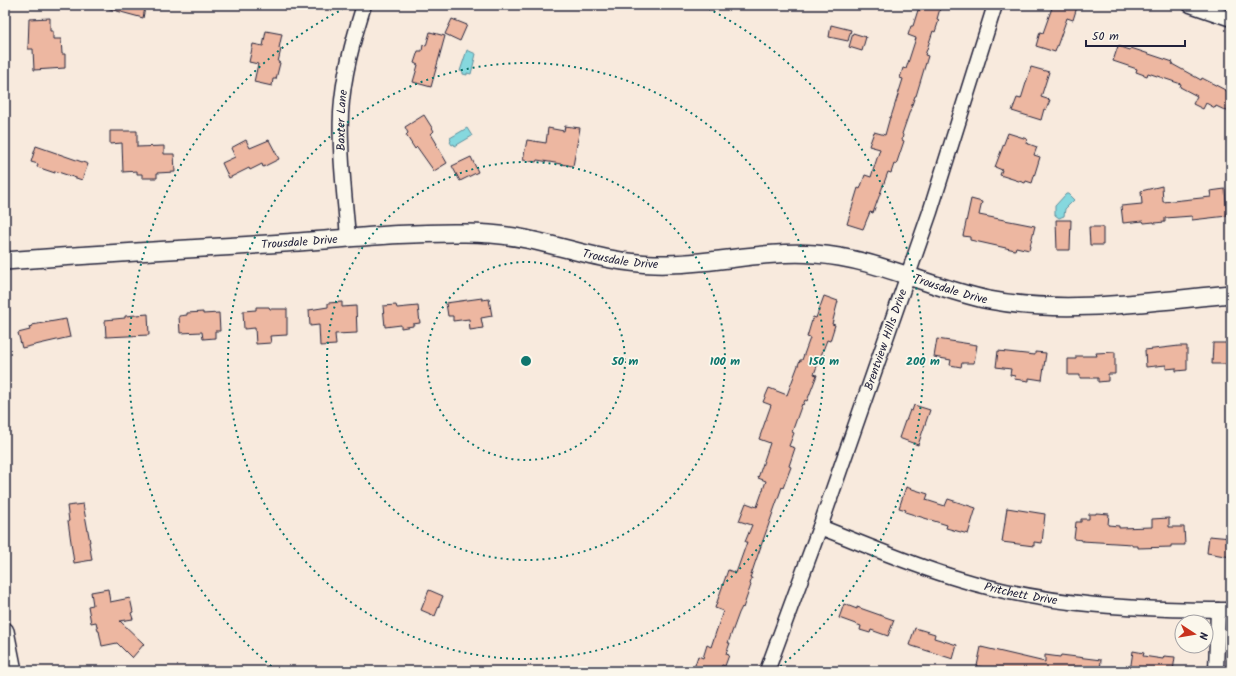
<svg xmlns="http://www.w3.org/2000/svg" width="1236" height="676" font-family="Kalam,sans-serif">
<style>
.water{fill:#86d8de;stroke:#5e8f9d}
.building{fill:#edb7a1;stroke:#22223b}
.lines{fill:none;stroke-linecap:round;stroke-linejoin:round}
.minor-casing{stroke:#22223b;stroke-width:17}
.tertiary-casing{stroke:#22223b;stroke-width:20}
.minor{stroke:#fbf7ec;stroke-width:14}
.tertiary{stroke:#fbf7ec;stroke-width:17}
.ring{fill:none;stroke:#0f766e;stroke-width:2;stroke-dasharray:2 4}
.labels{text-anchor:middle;stroke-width:3.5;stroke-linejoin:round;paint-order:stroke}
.street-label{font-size:12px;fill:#22223b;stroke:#fbf7ec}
.centre{fill:#0f766e;stroke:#fbf7ec;stroke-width:2}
.ring-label{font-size:12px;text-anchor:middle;font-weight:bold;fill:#0f766e;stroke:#fbf7ec;stroke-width:3.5;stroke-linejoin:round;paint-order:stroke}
</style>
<rect width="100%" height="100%" fill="#f8eadd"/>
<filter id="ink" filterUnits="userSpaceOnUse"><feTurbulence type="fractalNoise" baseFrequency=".025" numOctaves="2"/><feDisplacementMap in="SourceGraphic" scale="8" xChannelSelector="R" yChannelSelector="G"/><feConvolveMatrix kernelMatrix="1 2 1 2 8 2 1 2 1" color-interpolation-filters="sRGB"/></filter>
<g filter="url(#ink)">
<path class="water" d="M 467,50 L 476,54 L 471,74 L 467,73 L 467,75 L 463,74 L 463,72 L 460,71 Z
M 467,128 L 472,136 L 455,146 L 454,144 L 452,145 L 450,142 L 451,141 L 450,138 Z
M 1066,194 L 1068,194 L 1074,200 L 1065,209 L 1064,216 L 1059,218 L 1055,215 L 1055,206 Z"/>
<path class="building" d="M 107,5 L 134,5 L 145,8 L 143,18 L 106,8 Z
M 923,5 L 941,5 L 937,19 L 939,20 L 935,32 L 933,31 L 925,55 L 928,56 L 916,96 L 915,96 L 902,134 L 903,135 L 902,140 L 904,141 L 896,165 L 894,164 L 891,173 L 888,172 L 873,213 L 870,212 L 863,229 L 847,224 L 858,188 L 860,189 L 865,175 L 871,177 L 880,149 L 869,146 L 874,132 L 885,135 L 890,117 L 891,117 L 903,79 L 900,78 L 903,68 L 906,69 L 916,38 L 908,35 L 911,26 L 913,26 L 918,10 L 921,11 Z
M 1053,5 L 1070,5 L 1077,7 L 1073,20 L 1067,18 L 1055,52 L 1036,46 L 1040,32 L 1043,33 Z
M 50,18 L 50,31 L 53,31 L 53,39 L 61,39 L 62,54 L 65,54 L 65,68 L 34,70 L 33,49 L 28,49 L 29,19 Z
M 452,19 L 467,25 L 460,41 L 445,34 Z
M 831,25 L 851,30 L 848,41 L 829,37 Z
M 266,31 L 282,34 L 279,48 L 281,49 L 278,62 L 280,63 L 276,79 L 273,79 L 272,86 L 254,82 L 258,64 L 249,62 L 253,44 L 263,46 Z
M 430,32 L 445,36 L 431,87 L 413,82 L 418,65 L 414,63 L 418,51 L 422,51 L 423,45 L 426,46 Z
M 853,33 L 866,37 L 862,51 L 849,47 Z
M 1118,46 L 1130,50 L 1131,48 L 1173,62 L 1172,64 L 1201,80 L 1202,78 L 1231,93 L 1231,113 L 1216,106 L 1215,108 L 1206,103 L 1203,109 L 1193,104 L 1197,96 L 1180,87 L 1181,84 L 1148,73 L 1147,76 L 1136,72 L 1137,69 L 1113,61 Z
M 1031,67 L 1049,72 L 1041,97 L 1050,100 L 1046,110 L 1044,109 L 1041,120 L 1012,111 L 1017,98 L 1021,99 Z
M 424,115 L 434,131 L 431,134 L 437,144 L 436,144 L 447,163 L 434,171 L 417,147 L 415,149 L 406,135 L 408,133 L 405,127 Z
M 565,126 L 580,128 L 573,166 L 537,160 L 536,162 L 523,160 L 527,140 L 546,143 L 548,128 L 564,131 Z
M 110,131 L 137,131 L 137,147 L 164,146 L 164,154 L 174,154 L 175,172 L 157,173 L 157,178 L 142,178 L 142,174 L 137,174 L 137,171 L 123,172 L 122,143 L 110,144 Z
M 1008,133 L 1027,139 L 1026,143 L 1037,147 L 1034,155 L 1040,157 L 1032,183 L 1026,181 L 1025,183 L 1000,175 L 1002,170 L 995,167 Z
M 246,140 L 250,148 L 269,140 L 279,159 L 263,167 L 262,164 L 250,170 L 249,168 L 229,178 L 222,163 L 235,157 L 231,148 Z
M 36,146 L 88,164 L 82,180 L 55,171 L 55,173 L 37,167 L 38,164 L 31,162 Z
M 471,157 L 478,172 L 460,181 L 452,166 Z
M 1162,186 L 1163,202 L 1211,197 L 1210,191 L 1225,189 L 1227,216 L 1192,220 L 1192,216 L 1165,218 L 1165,222 L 1154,223 L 1154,222 L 1144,223 L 1143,221 L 1123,223 L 1121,206 L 1142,204 L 1141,191 Z
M 971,199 L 982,202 L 979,215 L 1035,226 L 1029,250 L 1016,247 L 1015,250 L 970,240 L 970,237 L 963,236 Z
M 1056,220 L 1071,220 L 1070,250 L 1057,250 Z
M 1089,227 L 1103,227 L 1103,245 L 1090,245 Z
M 824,296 L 838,301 L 832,324 L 835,325 L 830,341 L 827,340 L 814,374 L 817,375 L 807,401 L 805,400 L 803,405 L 802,404 L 792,432 L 794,433 L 789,446 L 795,448 L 789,466 L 791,467 L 783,488 L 782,487 L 755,563 L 750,578 L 752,578 L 750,584 L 751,585 L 743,608 L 742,607 L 739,613 L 728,643 L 730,643 L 726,654 L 729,655 L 725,666 L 722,665 L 720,671 L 693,671 L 698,656 L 703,658 L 707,645 L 711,647 L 723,611 L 715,608 L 728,570 L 736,573 L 747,542 L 745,542 L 752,525 L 739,521 L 746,503 L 757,507 L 766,481 L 758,478 L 770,443 L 759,439 L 771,405 L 763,402 L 769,388 L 787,395 L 800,360 L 802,360 L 810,338 L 807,337 L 813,317 L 816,318 Z
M 482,298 L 482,300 L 489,299 L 492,316 L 481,318 L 483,328 L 470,330 L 469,319 L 453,321 L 453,316 L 448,316 L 446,303 Z
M 342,302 L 342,307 L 356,306 L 357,333 L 335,334 L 336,345 L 320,346 L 319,325 L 310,326 L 309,310 L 328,307 L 328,303 Z
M 396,305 L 397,308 L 418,306 L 420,323 L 413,324 L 413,326 L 401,328 L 401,325 L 385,327 L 383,306 Z
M 256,307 L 269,307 L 270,309 L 287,309 L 287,335 L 270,336 L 271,343 L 256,344 L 255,328 L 244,329 L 243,311 L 256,310 Z
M 203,312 L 203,314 L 219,313 L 220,331 L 215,331 L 215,338 L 203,339 L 202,332 L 180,333 L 179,316 L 187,315 L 187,313 Z
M 148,314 L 149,335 L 106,337 L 105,320 L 125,318 L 125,316 Z
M 66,319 L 70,337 L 22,348 L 18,333 L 30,330 L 29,327 L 32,326 L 32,325 Z
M 937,339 L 977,345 L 974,363 L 962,363 L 961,367 L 950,365 L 951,360 L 934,357 Z
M 1213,343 L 1231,343 L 1231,364 L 1212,364 Z
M 1179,346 L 1187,346 L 1187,370 L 1176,371 L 1176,368 L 1166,369 L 1166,365 L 1146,367 L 1145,350 Z
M 998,351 L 1035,355 L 1035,352 L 1046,353 L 1042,380 L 1029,378 L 1029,381 L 1014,379 L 1015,376 L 1010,375 L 1011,369 L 996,367 Z
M 1115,352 L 1115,374 L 1108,374 L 1108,381 L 1098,382 L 1098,378 L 1080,378 L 1080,375 L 1068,375 L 1068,359 L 1076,359 L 1076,356 L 1097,356 L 1096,353 Z
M 914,405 L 930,410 L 918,445 L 899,438 L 905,421 L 906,421 L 910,410 L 912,411 Z
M 906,487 L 928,494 L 926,500 L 945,506 L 948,499 L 976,508 L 968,534 L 946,528 L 947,525 L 905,512 L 906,510 L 899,508 Z
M 83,504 L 90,542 L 89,542 L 92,560 L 74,563 L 68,521 L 69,521 L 67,506 Z
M 1007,508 L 1045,514 L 1042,543 L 1034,542 L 1034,546 L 1002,542 Z
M 1096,513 L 1109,514 L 1108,525 L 1119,526 L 1119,528 L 1152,527 L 1152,519 L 1169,518 L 1169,527 L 1184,527 L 1185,545 L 1171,545 L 1171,547 L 1138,548 L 1138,546 L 1132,546 L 1132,544 L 1082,541 L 1082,540 L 1074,539 L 1076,522 L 1081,522 L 1081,519 L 1089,519 L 1089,514 L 1096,514 Z
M 1209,536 L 1231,538 L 1231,557 L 1207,553 Z
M 108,589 L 110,602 L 130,598 L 133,612 L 131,613 L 133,619 L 120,621 L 144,644 L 132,658 L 117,643 L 102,646 L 99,631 L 98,631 L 96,622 L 91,623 L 88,606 L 93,605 L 91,592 Z
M 429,590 L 443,596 L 435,616 L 421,610 Z
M 844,604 L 857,609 L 857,607 L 894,620 L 888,636 L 871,630 L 870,633 L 860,630 L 861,626 L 839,618 Z
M 915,628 L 935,634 L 934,638 L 957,645 L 953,659 L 909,645 Z
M 981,647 L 1045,662 L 1045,655 L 1060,657 L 1061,655 L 1101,660 L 1100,671 L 998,671 L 977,666 Z
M 1133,651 L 1144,653 L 1143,656 L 1163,659 L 1164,656 L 1175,657 L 1173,671 L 1130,671 Z"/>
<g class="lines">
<defs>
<g id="minor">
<path d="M 1190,5 L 1231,19"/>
<path id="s1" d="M 348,238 C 345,197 339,154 341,113 C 343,76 353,40 364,5"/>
<path id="s2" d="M 820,527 C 866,545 911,565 959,579 C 1047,606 1139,610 1231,610"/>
<path id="s3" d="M 767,671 L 820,527 L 930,212 L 995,5"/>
<path d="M 1216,671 L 1218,610"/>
</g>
<g id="tertiary">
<path id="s4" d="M 5,261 C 98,254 191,249 284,243 C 344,239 404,232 465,233 C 485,233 506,235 526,239 C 569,248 610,263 654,264 C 708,266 761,250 815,254 C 876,258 930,288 989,300 C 1067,315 1153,301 1231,294"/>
<path d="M 5,631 L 13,671"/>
</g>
</defs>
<use href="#minor" class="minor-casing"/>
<use href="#tertiary" class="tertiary-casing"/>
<use href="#minor" class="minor"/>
<use href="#tertiary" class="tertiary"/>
</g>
</g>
<g class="ring">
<circle cx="526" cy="361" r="99"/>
<circle cx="526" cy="361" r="199"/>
<circle cx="526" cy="361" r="298"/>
<path d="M276 670A397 397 0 0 1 349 6M703 6A397 397 0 0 1 776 670"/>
</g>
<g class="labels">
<g class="street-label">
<text dy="4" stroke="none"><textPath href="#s1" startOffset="118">Baxter Lane</textPath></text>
<text dy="4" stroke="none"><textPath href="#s4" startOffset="295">Trousdale Drive</textPath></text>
<text dy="4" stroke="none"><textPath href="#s4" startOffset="619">Trousdale Drive</textPath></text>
<text dy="4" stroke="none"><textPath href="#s4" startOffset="955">Trousdale Drive</textPath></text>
<text dy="4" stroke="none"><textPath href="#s3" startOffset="352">Brentview Hills Drive</textPath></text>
<text dy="4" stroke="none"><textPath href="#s2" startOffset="212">Pritchett Drive</textPath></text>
</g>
</g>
<circle cx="526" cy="361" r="6" class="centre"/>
<g class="ring-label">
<text x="625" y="365">50 m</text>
<text x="725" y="365">100 m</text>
<text x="824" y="365">150 m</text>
<text x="923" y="365">200 m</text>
</g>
<rect width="1236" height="676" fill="none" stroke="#fbf7ec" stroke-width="20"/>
<rect x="10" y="10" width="1216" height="656" fill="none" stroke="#22223b" stroke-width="1.5" filter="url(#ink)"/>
<g transform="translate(1194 634) rotate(102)"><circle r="19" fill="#fbf7ec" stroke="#a4a2a5"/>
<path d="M0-3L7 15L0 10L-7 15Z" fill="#c8321e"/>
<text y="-6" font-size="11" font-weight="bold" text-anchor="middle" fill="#22223b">N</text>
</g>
<path d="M1086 40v6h99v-6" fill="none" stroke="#22223b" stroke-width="2"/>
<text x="1092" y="40" font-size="12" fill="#22223b" stroke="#fbf7ec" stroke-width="3" paint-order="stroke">50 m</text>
</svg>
